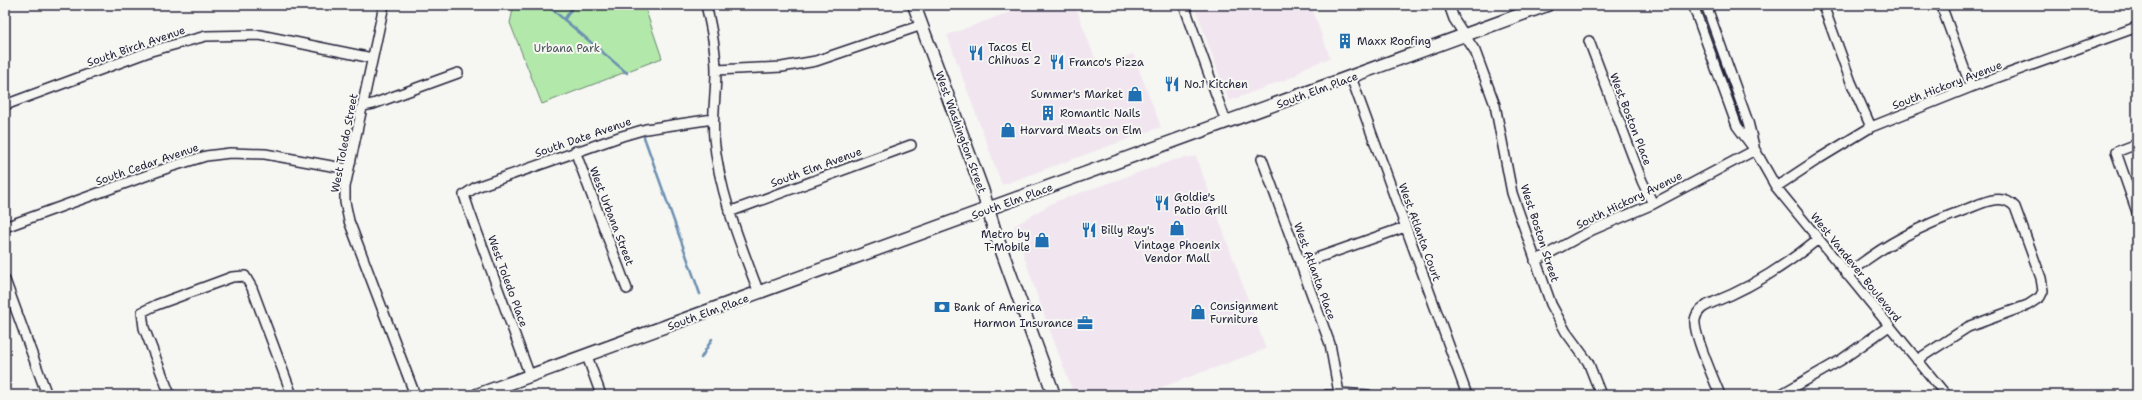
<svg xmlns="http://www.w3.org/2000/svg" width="2142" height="400" font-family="'Shantell Sans',sans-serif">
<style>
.built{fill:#f1e6f0}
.green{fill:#b2e8aa;stroke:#6a8572}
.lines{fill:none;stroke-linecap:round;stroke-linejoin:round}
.stream{stroke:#6c90b1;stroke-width:2.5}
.minor-casing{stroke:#22223b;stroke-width:12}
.major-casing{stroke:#22223b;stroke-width:15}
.minor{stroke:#f6f6f2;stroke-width:9}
.major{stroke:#f6f6f2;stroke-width:12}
.labels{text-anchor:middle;stroke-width:4;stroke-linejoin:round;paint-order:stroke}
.poi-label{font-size:11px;fill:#22223b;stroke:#f6f6f2;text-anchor:start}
.street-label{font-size:11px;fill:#22223b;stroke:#f6f6f2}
.park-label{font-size:11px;fill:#465457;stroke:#f6f6f2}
</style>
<rect width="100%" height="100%" fill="#f6f6f2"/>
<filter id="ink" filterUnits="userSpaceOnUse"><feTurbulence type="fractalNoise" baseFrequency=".025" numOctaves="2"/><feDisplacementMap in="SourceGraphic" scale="8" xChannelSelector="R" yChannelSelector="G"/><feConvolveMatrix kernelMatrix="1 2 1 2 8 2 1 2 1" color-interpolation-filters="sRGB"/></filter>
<g filter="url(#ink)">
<path class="built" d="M 1029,5 L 1072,5 L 1076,8 L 1098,67 L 1133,54 L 1161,127 L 1002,185 L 947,35 Z
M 1194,5 L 1311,5 L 1330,58 L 1304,68 L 1295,76 L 1229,101 Z
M 1196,156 L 1266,349 L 1140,395 L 1074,395 L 1039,301 L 1014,226 L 1054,202 L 1174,160 Z"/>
<path class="green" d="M 514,5 L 644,5 L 662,58 L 542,104 L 510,23 Z"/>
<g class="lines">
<path class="stream" d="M 547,5 L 627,73
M 564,20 L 574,5
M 644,137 L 700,294
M 701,358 L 712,339"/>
<defs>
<path id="minor" d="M 384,5 L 345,187 L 345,202 L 349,221 L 415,395
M 706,5 C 711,26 716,49 716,71 C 716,94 712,116 714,138 C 719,192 740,243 759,293
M 1184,5 L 1226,122
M 1449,5 L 1454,19 L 1475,51 L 1495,105 L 1512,193 L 1551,304 L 1566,332 L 1588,362 L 1601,395
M 1693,5 L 1737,126 L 1755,150 L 1776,187 L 1946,395
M 1706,5 L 1748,122 L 1754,146
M 1823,5 L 1851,82 L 1871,127
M 1941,5 L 1971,87
M 1589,41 L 1642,181 L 1653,204
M 716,70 L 782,67 L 816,61 L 922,25
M 1351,77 L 1467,395
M 5,105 L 151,51 L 206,36 L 260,35 L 372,58
M 363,106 L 373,104 L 458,73
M 2137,144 L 2116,152 L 2137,212
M 575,151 L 627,289
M 1262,159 L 1330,344 L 1339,393
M 1776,187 L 1820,158 L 1871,127 L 1971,87 L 2137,27
M 729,212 L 911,145
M 5,227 L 170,167 L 206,156 L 230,153 L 265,154 L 348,169
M 1535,261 L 1592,230 L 1653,204 L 1755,150
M 1300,264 L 1405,227
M 1847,275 C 1883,244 1923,225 1967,209 C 1982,203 2002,192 2015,207 L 2041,278 L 2043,291 L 2040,297 L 2028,305 L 1968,327 L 1917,360
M 5,280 L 47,395
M 587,356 L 601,395
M 530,376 L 469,210 L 464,195 L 476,187 L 622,136 L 646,129 L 713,119
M 170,395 L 144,328 L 142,312 L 156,305 L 232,277 L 245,276 L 252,288 L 292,395
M 1327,395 L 1339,393 L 1368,395
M 1720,395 C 1714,379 1693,334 1695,320 C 1697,309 1705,306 1714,302 C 1753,287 1786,265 1818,239
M 1780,395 L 1841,360 L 1889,326"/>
<path id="major" d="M 914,5 L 982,189 L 995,232 L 1054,395
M 477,395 L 1547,5"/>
</defs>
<use href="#minor" class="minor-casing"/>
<use href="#major" class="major-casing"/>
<use href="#minor" class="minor"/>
<use href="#major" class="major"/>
</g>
</g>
<defs>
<symbol id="building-bare" viewBox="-9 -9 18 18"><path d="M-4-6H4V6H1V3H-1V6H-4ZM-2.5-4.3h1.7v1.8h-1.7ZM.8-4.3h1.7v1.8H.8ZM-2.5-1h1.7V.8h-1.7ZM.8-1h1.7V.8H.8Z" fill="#1f6fb2" stroke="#f6f6f2" stroke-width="2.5" paint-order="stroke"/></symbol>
<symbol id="restaurant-bare" viewBox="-9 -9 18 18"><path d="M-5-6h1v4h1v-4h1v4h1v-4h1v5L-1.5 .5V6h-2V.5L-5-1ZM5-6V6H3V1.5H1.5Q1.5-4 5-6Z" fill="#1f6fb2" stroke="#f6f6f2" stroke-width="2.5" paint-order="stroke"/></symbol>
<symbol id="shop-bare" viewBox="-9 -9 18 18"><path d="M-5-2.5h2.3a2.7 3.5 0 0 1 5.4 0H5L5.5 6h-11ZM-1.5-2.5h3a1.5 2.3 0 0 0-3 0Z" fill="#1f6fb2" stroke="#f6f6f2" stroke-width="2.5" paint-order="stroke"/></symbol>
<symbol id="bank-bare" viewBox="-9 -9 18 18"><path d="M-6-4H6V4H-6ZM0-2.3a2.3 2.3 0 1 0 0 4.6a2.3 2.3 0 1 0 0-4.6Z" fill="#1f6fb2" stroke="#f6f6f2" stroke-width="2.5" paint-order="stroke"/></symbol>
<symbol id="office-bare" viewBox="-9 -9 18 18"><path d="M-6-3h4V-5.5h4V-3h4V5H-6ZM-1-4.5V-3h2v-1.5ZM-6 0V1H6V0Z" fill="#1f6fb2" stroke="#f6f6f2" stroke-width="2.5" paint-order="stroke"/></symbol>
</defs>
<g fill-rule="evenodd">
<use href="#building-bare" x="1334" y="30" width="22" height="22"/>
<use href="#restaurant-bare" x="965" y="42" width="22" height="22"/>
<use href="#restaurant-bare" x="1046" y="51" width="22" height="22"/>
<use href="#restaurant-bare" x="1161" y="73" width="22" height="22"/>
<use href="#shop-bare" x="1124" y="83" width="22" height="22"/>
<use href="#building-bare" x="1037" y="102" width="22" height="22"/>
<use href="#shop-bare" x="997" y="119" width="22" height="22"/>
<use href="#restaurant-bare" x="1151" y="192" width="22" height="22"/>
<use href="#shop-bare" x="1166" y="217" width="22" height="22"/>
<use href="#restaurant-bare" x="1078" y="219" width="22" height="22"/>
<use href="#shop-bare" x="1031" y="229" width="22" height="22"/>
<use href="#bank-bare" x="931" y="296" width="22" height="22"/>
<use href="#shop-bare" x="1187" y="301" width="22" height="22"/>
<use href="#office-bare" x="1074" y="312" width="22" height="22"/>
</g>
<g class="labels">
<g class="poi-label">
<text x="1357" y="45">Maxx Roofing</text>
<text x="988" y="51">Tacos El<tspan x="988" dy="13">Chihuas 2</tspan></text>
<text x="1069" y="66">Franco's Pizza</text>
<text x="1184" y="88">No.1 Kitchen</text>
<text x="1123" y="98" text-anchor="end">Summer's Market</text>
<text x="1060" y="117">Romantic Nails</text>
<text x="1020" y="134">Harvard Meats on Elm</text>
<text x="1174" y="201">Goldie's<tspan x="1174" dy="13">Patio Grill</tspan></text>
<text x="1101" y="234">Billy Ray's</text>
<text x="1030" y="238" text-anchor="end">Metro by<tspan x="1030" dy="13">T-Mobile</tspan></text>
<text x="1177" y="249" text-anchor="middle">Vintage Phoenix<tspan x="1177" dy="13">Vendor Mall</tspan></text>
<text x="1210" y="310">Consignment<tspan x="1210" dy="13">Furniture</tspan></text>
<text x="954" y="311">Bank of America</text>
<text x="1073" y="327" text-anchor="end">Harmon Insurance</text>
</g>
<g class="street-label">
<text transform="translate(136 46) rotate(-19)" y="4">South Birch Avenue</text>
<text transform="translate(1947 85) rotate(-21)" y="4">South Hickory Avenue</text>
<text transform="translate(1317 90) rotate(-20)" y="4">South Elm Place</text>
<text transform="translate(1631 119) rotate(69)" y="4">West Boston Place</text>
<text transform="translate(961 132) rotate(70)" y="4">West Washington Street</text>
<text transform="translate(583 137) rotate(-19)" y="4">South Date Avenue</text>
<text transform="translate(344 143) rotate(-79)" y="4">West Toledo Street</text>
<text transform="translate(147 164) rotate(-19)" y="4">South Cedar Avenue</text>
<text transform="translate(816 167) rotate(-20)" y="4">South Elm Avenue</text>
<text transform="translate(1629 200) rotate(-26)" y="4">South Hickory Avenue</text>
<text transform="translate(1012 201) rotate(-20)" y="4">South Elm Place</text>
<text transform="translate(612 216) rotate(69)" y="4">West Urbana Street</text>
<text transform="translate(1420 232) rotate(70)" y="4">West Atlanta Court</text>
<text transform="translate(1540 233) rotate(72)" y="4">West Boston Street</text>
<text transform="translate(1856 267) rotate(51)" y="4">West Vandever Boulevard</text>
<text transform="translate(1315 271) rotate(70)" y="4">West Atlanta Place</text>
<text transform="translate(508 281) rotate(70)" y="4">West Toledo Place</text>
<text transform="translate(708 312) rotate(-20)" y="4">South Elm Place</text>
</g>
<g class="park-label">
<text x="567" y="52">Urbana Park</text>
</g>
</g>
<rect width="2142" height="400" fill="none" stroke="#f6f6f2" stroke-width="20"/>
<rect x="10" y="10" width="2122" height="380" fill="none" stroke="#22223b" stroke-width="1.5" filter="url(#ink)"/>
</svg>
